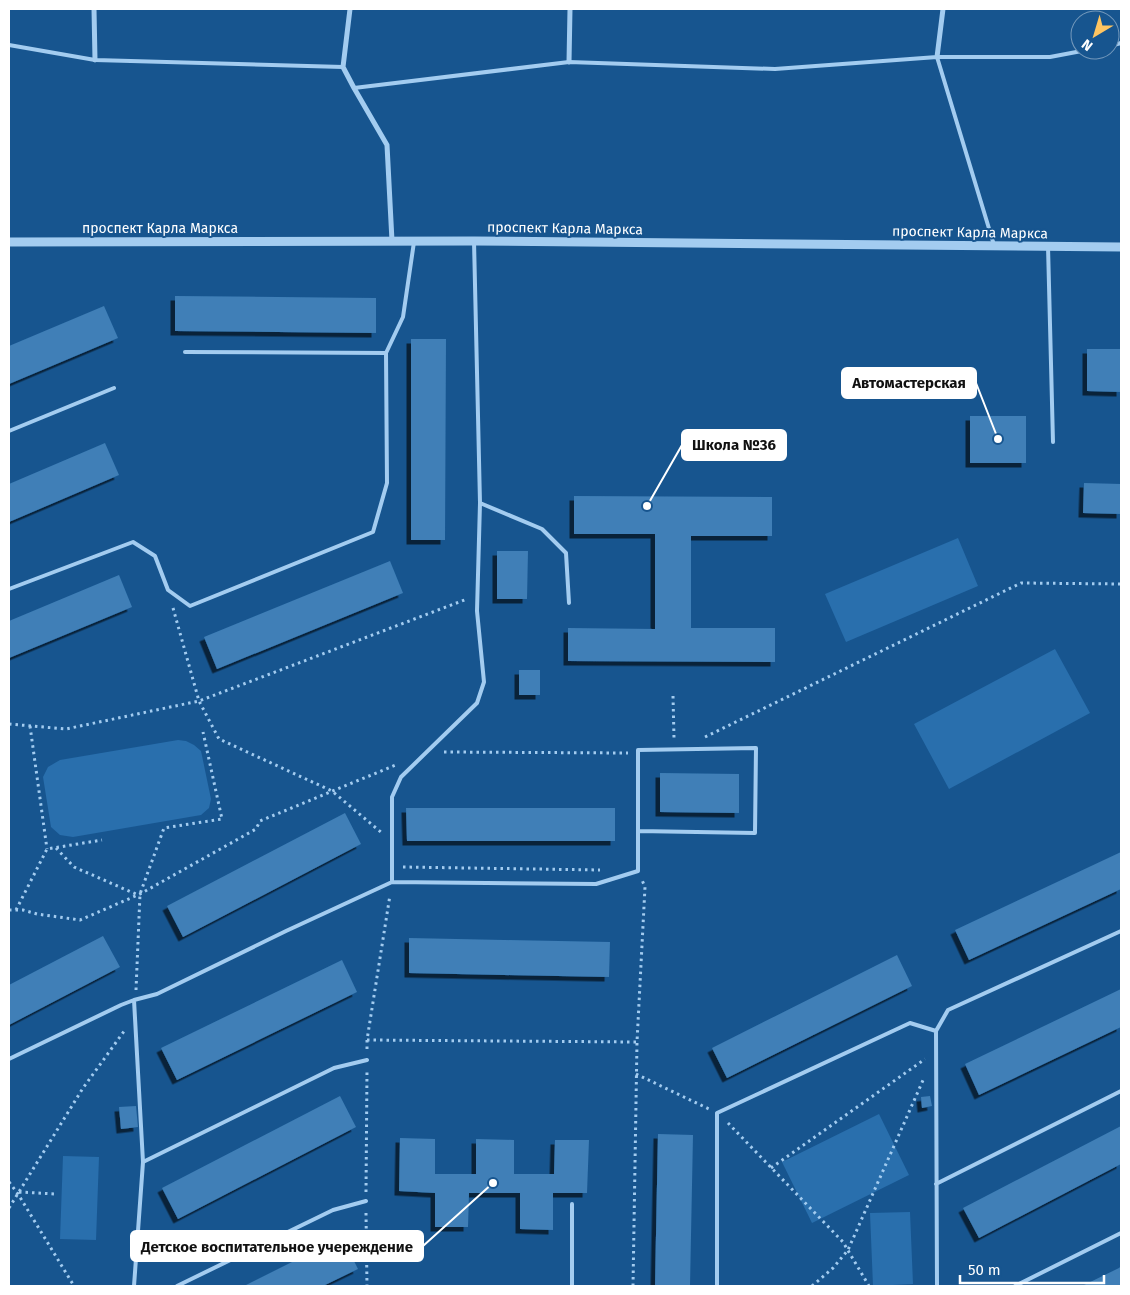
<svg xmlns="http://www.w3.org/2000/svg" width="1130" height="1295" font-family="'Fira Sans',sans-serif">
<style>
.green{fill:#296fad}
.building{fill:#3f7fb7;filter:url(#shadow)}
.lines{fill:none;stroke-linecap:round;stroke-linejoin:round}
.path{stroke:#a3ccf0;stroke-width:3;stroke-dasharray:2.5 4;stroke-linecap:butt}
.service{stroke:#a3ccf0;stroke-width:4}
.minor{stroke:#a3ccf0;stroke-width:5}
.tertiary{stroke:#a3ccf0;stroke-width:9}
.labels{text-anchor:middle;stroke-width:4;stroke-linejoin:round;paint-order:stroke}
.street-label{font-size:14px;fill:#fff;stroke:#17558f}
.leader{fill:none;stroke:#fff;stroke-width:2}
.callout-dot{fill:#fff;stroke:#17558f;stroke-width:2}
.callout{fill:#fff;stroke:#fff;stroke-width:2}
.callout-label{font-size:15px;text-anchor:middle;font-weight:bold;fill:#111}
</style>
<defs>
<filter id="shadow"><feDropShadow dx="-4.5" dy="4.5" stdDeviation="0" flood-color="#0009"/></filter>
</defs>
<rect width="100%" height="100%" fill="#17558f"/>
<path class="green" d="M 958,538 L 978,586 L 846,642 L 825,594 Z
M 1055,649 L 1090,713 L 949,789 L 914,724 Z
M 178,740 L 186,741 L 194,745 L 201,751 L 211,799 L 209,808 L 201,815 L 73,837 L 60,835 L 51,827 L 43,777 L 48,767 L 60,760 Z
M 879,1114 L 909,1175 L 812,1223 L 782,1162 Z
M 63,1156 L 99,1157 L 96,1240 L 60,1239 Z
M 910,1212 L 913,1284 L 873,1286 L 870,1213 Z"/>
<path class="building" d="M 175,296 L 376,298 L 376,333 L 175,331 Z
M 104,306 L 118,338 L 9,384 L 9,346 Z
M 411,339 L 446,339 L 445,540 L 411,540 Z
M 1087,349 L 1121,349 L 1121,392 L 1087,391 Z
M 970,416 L 1026,416 L 1026,463 L 970,463 Z
M 105,443 L 119,475 L 9,522 L 9,484 Z
M 1084,483 L 1121,484 L 1121,514 L 1083,513 Z
M 574,496 L 772,497 L 772,536 L 691,536 L 691,628 L 775,628 L 775,662 L 568,661 L 568,628 L 655,629 L 655,534 L 574,534 Z
M 497,551 L 528,551 L 527,599 L 497,599 Z
M 390,561 L 403,593 L 217,669 L 204,637 Z
M 119,575 L 132,607 L 9,658 L 9,621 Z
M 519,670 L 540,670 L 540,695 L 519,695 Z
M 660,773 L 739,774 L 739,813 L 660,812 Z
M 406,808 L 615,808 L 615,841 L 407,841 Z
M 345,813 L 361,844 L 183,937 L 167,906 Z
M 1121,852 L 1121,889 L 969,960 L 955,930 Z
M 103,936 L 120,967 L 9,1025 L 9,985 Z
M 409,938 L 610,942 L 609,977 L 409,973 Z
M 897,955 L 912,986 L 727,1078 L 712,1048 Z
M 342,960 L 357,992 L 177,1080 L 161,1048 Z
M 1121,989 L 1121,1027 L 979,1095 L 965,1064 Z
M 340,1096 L 356,1127 L 178,1219 L 162,1188 Z
M 930,1096 L 932,1106 L 922,1108 L 921,1097 Z
M 136,1106 L 138,1127 L 121,1129 L 119,1107 Z
M 1121,1126 L 1121,1164 L 979,1238 L 963,1208 Z
M 658,1134 L 693,1135 L 690,1286 L 655,1286 Z
M 400,1138 L 435,1139 L 435,1174 L 476,1174 L 476,1139 L 514,1140 L 514,1174 L 554,1174 L 555,1140 L 589,1140 L 587,1193 L 553,1193 L 553,1230 L 520,1229 L 520,1193 L 469,1193 L 468,1227 L 435,1227 L 435,1193 L 399,1191 Z
M 342,1237 L 358,1269 L 323,1286 L 244,1286 Z
M 1121,1266 L 1121,1286 L 1082,1286 L 1119,1268 Z"/>
<g class="lines">
<path class="path" d="M 173,608 L 199,701 L 219,739 L 332,791 L 382,833
M 673,696 L 674,738
M 9,724 L 66,729 L 199,701 L 467,599
M 30,726 L 47,849
M 705,737 L 1021,583 L 1121,584
M 444,752 L 628,753
M 56,848 L 74,867 L 138,895
M 403,867 L 600,870
M 9,910 L 23,910 L 37,914 L 80,920 L 140,894 L 256,829 L 260,821 L 398,764
M 16,910 L 47,849 L 102,840
M 136,990 L 140,894 L 164,828 L 222,819 L 203,732
M 367,1040 L 637,1042
M 367,1049 L 367,1040 L 390,895
M 636,1074 L 709,1109
M 728,1123 L 843,1242 L 869,1286
M 771,1168 L 925,1059
M 9,1182 L 18,1194 L 74,1286
M 19,1192 L 56,1194
M 366,1192 L 367,1070
M 9,1208 L 83,1088 L 125,1030
M 366,1213 L 367,1286
M 633,1286 L 637,1042 L 645,887 L 642,880
M 812,1286 L 833,1268 L 848,1250 L 924,1078"/>
<path class="service" d="M 9,45 L 95,60 L 343,67
M 1110,46 L 1121,43
M 937,57 L 994,245
M 354,88 L 569,62 L 775,69 L 937,57 L 1050,57 L 1087,50
M 1048,246 L 1053,442
M 185,352 L 386,353
M 9,431 L 114,388
M 480,503 L 542,529 L 566,553 L 569,603
M 9,589 L 133,542 L 155,556 L 168,590 L 190,606 L 373,532 L 387,483 L 386,353 L 403,317 L 414,242
M 392,882 L 392,797 L 401,777 L 477,703 L 484,682 L 477,611 L 480,503 L 474,241
M 9,1059 L 121,1005 L 134,1000
M 143,1162 L 334,1068 L 367,1060
M 936,1184 L 1121,1091
M 134,1286 L 143,1162 L 134,1000 L 157,994 L 286,931 L 392,882 L 596,884 L 638,871 L 638,750 L 756,748 L 755,833 L 638,831
M 177,1286 L 333,1210 L 366,1201
M 572,1286 L 572,1204
M 717,1286 L 717,1113 L 910,1023 L 936,1031
M 937,1286 L 936,1031 L 948,1010 L 1121,931
M 1015,1286 L 1121,1233"/>
<path class="minor" d="M 94,9 L 95,60
M 350,9 L 343,67 L 354,88 L 387,145 L 392,241
M 937,57 L 943,9
M 569,62 L 570,9"/>
<path class="tertiary" d="M 9,242 L 474,241 L 1121,247"/>
</g>
<g class="labels">
<g class="street-label">
<text x="160" y="233">проспект Карла Маркса</text>
<text transform="translate(565 228) rotate(1)" y="5">проспект Карла Маркса</text>
<text transform="translate(970 232) rotate(1)" y="5">проспект Карла Маркса</text>
</g>
</g>
<path class="leader" d="M998 439L976 383M647 506L682 445M493 1183L423 1246"/>
<g class="callout-dot">
<circle cx="998" cy="439" r="5"/>
<circle cx="647" cy="506" r="5"/>
<circle cx="493" cy="1183" r="5"/>
</g>
<g class="callout">
<rect x="842" y="368" width="134" height="30" rx="5"/>
<rect x="682" y="430" width="104" height="30" rx="5"/>
<rect x="131" y="1231" width="292" height="30" rx="5"/>
</g>
<g class="callout-label">
<text x="909" y="388">Автомастерская</text>
<text x="734" y="450">Школа №36</text>
<text x="277" y="1252">Детское воспитательное учереждение</text>
</g>
<rect width="1130" height="1295" fill="none" stroke="#ffffff" stroke-width="20"/>
<g transform="translate(1095 35) rotate(218)"><circle r="24" fill="#17558f" stroke="#7499bc"/>
<path d="M0-4L9 19L0 12L-9 19Z" fill="#ffc561"/>
<text y="-8" font-size="14" font-weight="bold" text-anchor="middle" fill="#ffffff">N</text>
</g>
<path d="M960 1275v8h144v-8" fill="none" stroke="#ffffff" stroke-width="2.5"/>
<text x="968" y="1275" font-size="15" fill="#ffffff" stroke="#17558f" stroke-width="4" paint-order="stroke">50 m</text>
</svg>
